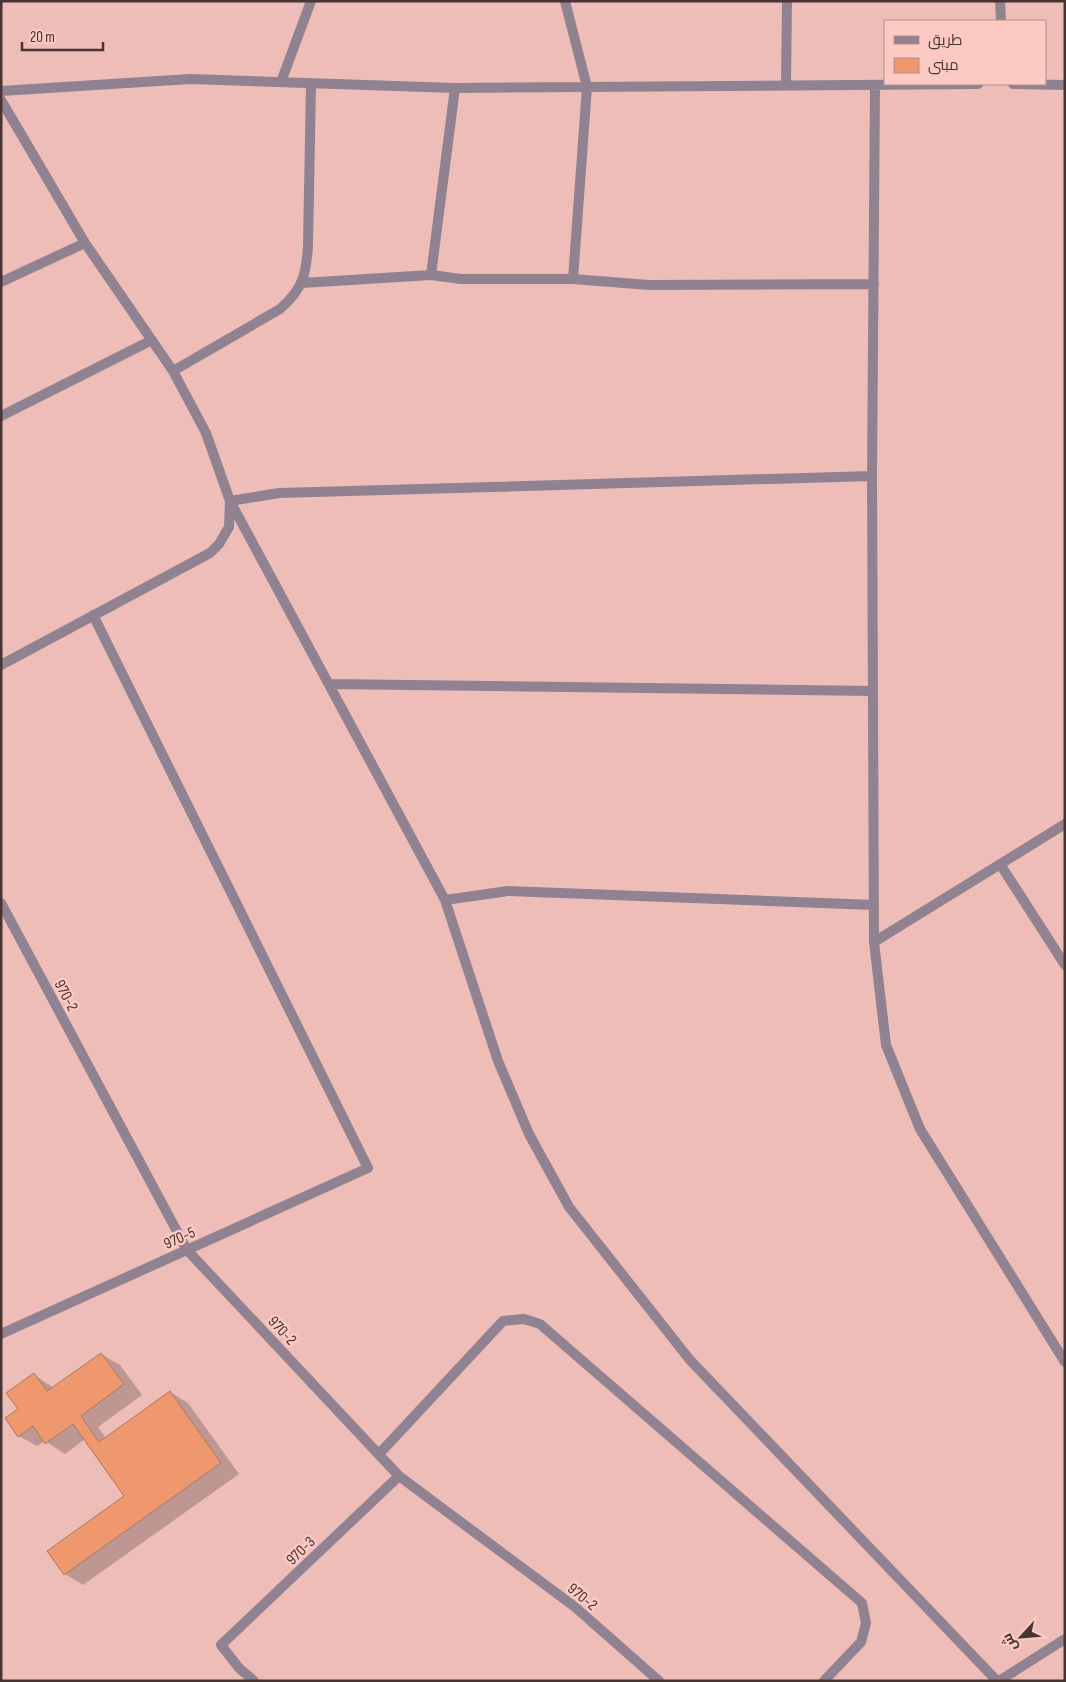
<svg xmlns="http://www.w3.org/2000/svg" width="1066" height="1682" font-family="'Sofia Sans Condensed',Cairo,sans-serif">
<style>
.shadow{fill:#0003}
.building{fill:#ef986e;stroke:#a37a67}
.lines{fill:none;stroke-linecap:round;stroke-linejoin:round}
.minor{stroke:#908290;stroke-width:10}
.labels{text-anchor:middle;stroke-width:5;stroke-linejoin:round;paint-order:stroke}
.street-label{font-size:16px;fill:#483432;stroke:#fcc9c3}
</style>
<rect width="100%" height="100%" fill="#eebdb7"/>
<path class="shadow" d="M 101,1354 L 120,1365 L 142,1395 L 98,1427 L 106,1438 L 170,1392 L 188,1403 L 239,1474 L 83,1585 L 65,1574 L 126,1497 L 85,1439 L 65,1454 L 45,1441 L 37,1446 L 19,1436 L 19,1409 L 34,1375 L 54,1388 Z"/>
<path class="building" d="M 101,1353 L 124,1384 L 81,1416 L 99,1442 L 170,1391 L 221,1463 L 64,1575 L 47,1551 L 124,1496 L 73,1424 L 45,1444 L 33,1426 L 18,1437 L 5,1418 L 18,1409 L 6,1393 L 34,1373 L 47,1391 Z"/>
<g class="lines">
<path class="minor" d="M 565,1 L 587,87 L 573,279
M 1000,1 L 1001,21
M 281,82 L 311,1
M 1013,84 L 1065,85
M 786,85 L 787,1
M 875,85 L 872,476 L 874,942 L 886,1045 L 920,1129 L 1065,1362
M 455,88 L 431,275 L 461,279 L 573,279 L 649,285 L 874,284
M 1,91 L 190,79 L 455,88 L 978,84
M 1,100 L 85,243 L 173,371 L 206,433 L 230,501 L 229,527 L 219,544 L 210,553 L 1,665
M 1,282 L 85,243
M 302,283 L 431,275
M 173,371 L 280,309 C 303,289 306,275 308,246 L 311,83
M 1,416 L 152,340
M 872,476 L 279,493 L 230,501 L 445,900 L 508,891 L 874,905
M 329,684 L 873,691
M 1000,864 L 1065,965
M 445,900 L 498,1061 L 529,1134 L 569,1207 L 690,1360 L 997,1681
M 1,903 L 187,1250 L 399,1476 L 575,1607 L 659,1681
M 874,942 L 1065,824
M 1,1334 L 368,1168 L 93,615
M 379,1454 L 503,1321 L 524,1319 L 540,1324 L 862,1603 L 866,1623 L 861,1642 L 824,1681
M 254,1681 L 239,1668 L 221,1645 L 399,1476
M 999,1681 L 1065,1639"/>
</g>
<g class="labels">
<g class="street-label">
<text transform="translate(67 995) rotate(62)" y="6">970-2</text>
<text transform="translate(179 1237) rotate(-24)" y="6">970-5</text>
<text transform="translate(283 1330) rotate(47)" y="6">970-2</text>
<text transform="translate(300 1550) rotate(-44)" y="6">970-3</text>
<text transform="translate(583 1596) rotate(39)" y="6">970-2</text>
</g>
</g>
<rect width="1066" height="1682" fill="none" stroke="#483432" stroke-width="5"/>
<rect x="884" y="20" width="162" height="65" fill="#fcc9c3" stroke="#b48d89"/>
<rect x="894" y="36" width="25" height="8" fill="#908290" stroke="#b48d89"/>
<text x="928" y="45" font-size="15" fill="#483432">طريق</text>
<rect x="894" y="58" width="25" height="15" fill="#ef986e" stroke="#b48d89"/>
<text x="928" y="70" font-size="15" fill="#483432">مبنى</text>
<g transform="translate(1021 1637) rotate(244)" stroke="#fcc9c3" stroke-width="4" paint-order="stroke">
<path d="M0-4L9 19L0 12L-9 19Z" fill="#483432"/>
<text y="-8" font-size="14" font-weight="bold" text-anchor="middle" fill="#483432">ش</text>
</g>
<path d="M22 42v8h81v-8" fill="none" stroke="#483432" stroke-width="2.5"/>
<text x="30" y="42" font-size="15" fill="#483432" stroke="#fcc9c3" stroke-width="4" paint-order="stroke">20 m</text>
</svg>
